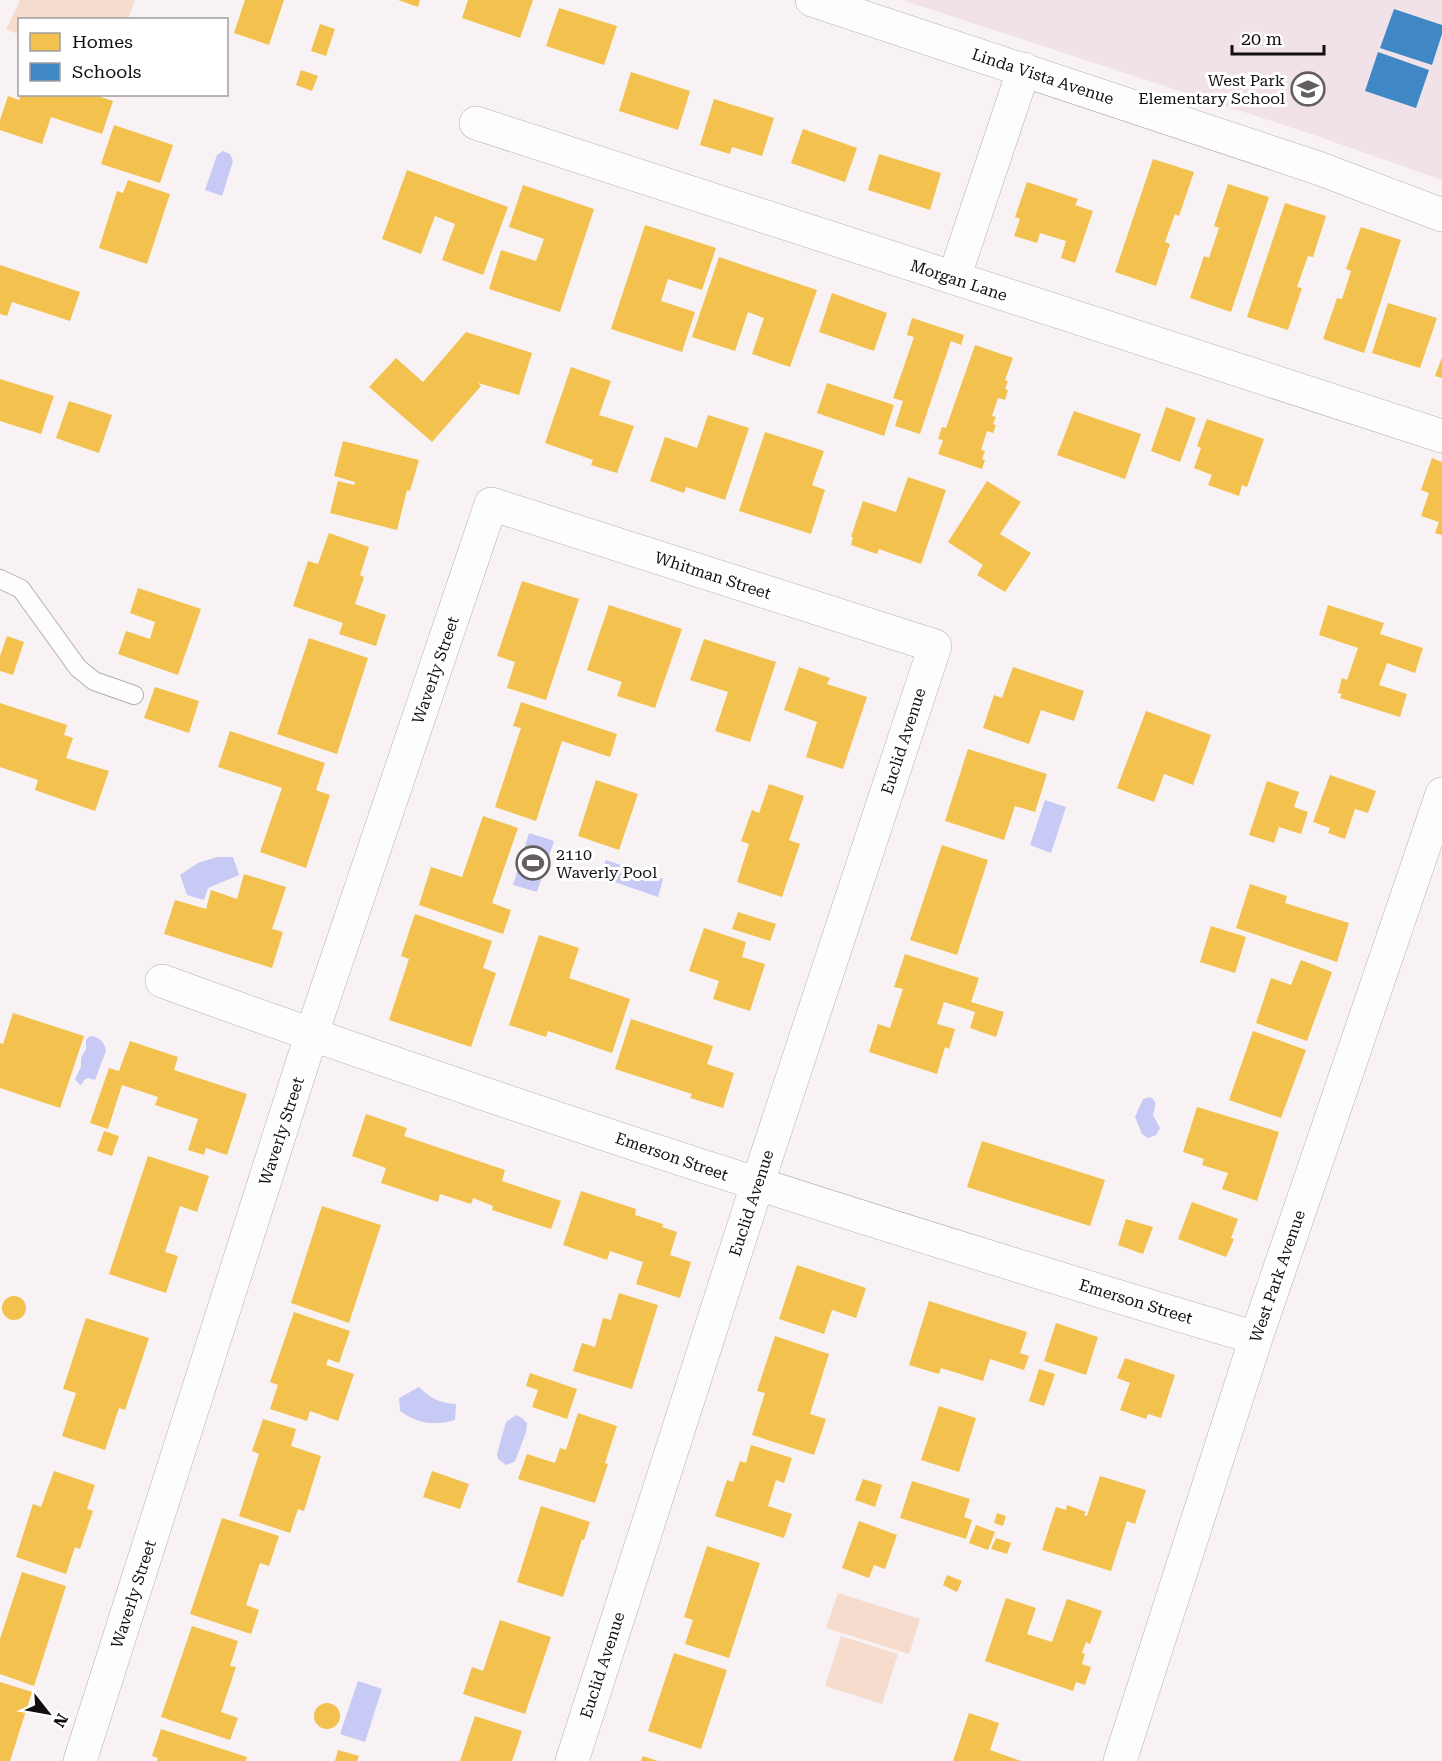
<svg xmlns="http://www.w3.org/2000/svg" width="1442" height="1761" font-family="'Roboto Serif',serif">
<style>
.built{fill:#f0e2e8}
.green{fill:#f6dccc}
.water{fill:#c7caf5}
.homes{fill:#f2c14e}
.schools{fill:#3f88c5}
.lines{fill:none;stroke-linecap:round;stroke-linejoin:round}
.service-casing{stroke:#b3aeb1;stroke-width:20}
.minor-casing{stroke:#b3aeb1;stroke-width:34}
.tertiary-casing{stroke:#b3aeb1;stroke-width:34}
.service{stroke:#fefdfe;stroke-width:18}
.minor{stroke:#fefdfe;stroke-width:33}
.tertiary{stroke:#fefdfe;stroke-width:33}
.labels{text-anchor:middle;stroke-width:6;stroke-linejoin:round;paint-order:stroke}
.street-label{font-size:16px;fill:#130f10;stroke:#fff}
.poi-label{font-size:16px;fill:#130f10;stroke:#fff;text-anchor:end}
</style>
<rect width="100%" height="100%" fill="#f8f2f5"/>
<path class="built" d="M 902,0 L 1442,0 L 1442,180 L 1314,135 Z"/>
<path class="green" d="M 20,0 L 135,0 L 128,19 L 20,20 L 19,34 L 6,30 Z
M 838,1593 L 920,1619 L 909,1654 L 826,1628 Z
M 841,1636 L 898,1654 L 882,1704 L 825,1686 Z"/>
<path class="water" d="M 223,151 L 230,154 L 233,161 L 222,196 L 205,190 L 217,155 Z
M 1045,800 L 1066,807 L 1051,853 L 1030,845 Z
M 529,833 L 554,841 L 537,892 L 513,885 Z
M 217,857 L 233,857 L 239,875 L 208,888 L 204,900 L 187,895 L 180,875 L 198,863 Z
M 606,860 L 663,879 L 658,897 L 600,877 Z
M 90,1036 C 98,1036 105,1042 106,1051 L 95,1080 L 88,1078 L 84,1080 L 82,1084 L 80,1085 L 75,1079 L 81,1067 L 81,1058 L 86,1049 L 86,1040 Z
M 1150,1097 C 1159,1102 1154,1108 1153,1115 L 1160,1128 L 1156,1135 L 1148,1138 L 1142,1134 L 1135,1117 L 1143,1099 Z
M 419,1387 C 431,1399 440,1403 456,1404 L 455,1420 C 433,1426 419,1424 400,1411 L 399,1398 Z
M 516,1415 L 522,1418 L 527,1423 L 526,1432 L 516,1459 L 514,1462 L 506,1465 L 498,1459 L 497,1454 L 506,1422 Z
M 358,1681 L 382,1689 L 365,1742 L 340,1734 Z"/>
<path class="homes" d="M 245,0 L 284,0 L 269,45 L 234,33 Z
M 398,0 L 420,0 L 418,7 Z
M 468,0 L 533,0 L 520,38 L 462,18 Z
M 559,8 L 617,26 L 604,65 L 546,46 Z
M 320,24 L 335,29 L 326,56 L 311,51 Z
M 301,70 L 318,76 L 312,91 L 296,85 Z
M 631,72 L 690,91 L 678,130 L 619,111 Z
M 21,94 L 92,94 L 113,101 L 102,134 L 51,117 L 42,144 L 0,130 L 0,120 L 8,96 L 19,100 Z
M 714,99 L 774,118 L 762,156 L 732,147 L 730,154 L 700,145 Z
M 114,125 L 173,145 L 160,183 L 101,164 Z
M 803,129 L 857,148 L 845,182 L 791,163 Z
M 879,154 L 941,173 L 930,210 L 868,190 Z
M 1153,159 L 1194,172 L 1179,216 L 1175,214 L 1165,242 L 1170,244 L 1156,286 L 1115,272 Z
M 407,170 L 508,207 L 483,275 L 442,260 L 455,224 L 435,216 L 421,254 L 382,239 Z
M 128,180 L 170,194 L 147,264 L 99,248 L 117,191 L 123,193 Z
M 1027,182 L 1078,199 L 1075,205 L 1093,211 L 1075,263 L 1061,258 L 1066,241 L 1040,233 L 1037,243 L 1014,236 L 1020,219 L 1015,217 Z
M 1228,184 L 1269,197 L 1231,312 L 1190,298 L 1204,256 L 1209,258 L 1219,228 L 1214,226 Z
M 523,185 L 594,209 L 560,312 L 489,289 L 501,250 L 536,261 L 544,239 L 509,227 Z
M 1285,203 L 1326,216 L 1313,257 L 1308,256 L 1297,287 L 1302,288 L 1288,330 L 1247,317 Z
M 645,225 L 716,248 L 702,290 L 668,279 L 661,301 L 695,312 L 682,352 L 611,329 Z
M 1361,227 L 1401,240 L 1364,353 L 1323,339 L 1337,298 L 1342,299 L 1351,271 L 1346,269 Z
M 719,257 L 817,290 L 790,367 L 752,354 L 764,318 L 748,312 L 735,351 L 692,337 Z
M 0,265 L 80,292 L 70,321 L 12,302 L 7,316 L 0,314 Z
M 832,293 L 887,313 L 874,351 L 819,332 Z
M 1388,303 L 1437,318 L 1420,368 L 1372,353 Z
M 912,318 L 964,335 L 961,345 L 951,341 L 920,434 L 895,426 L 903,401 L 893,398 L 914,337 L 907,335 Z
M 466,332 L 532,353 L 519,395 L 478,383 L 481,386 L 432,442 L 369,387 L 396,358 L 423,382 Z
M 975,345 L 1013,358 L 1005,380 L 1008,381 L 1005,389 L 1008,390 L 1005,400 L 998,398 L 992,416 L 996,417 L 993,424 L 996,425 L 993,433 L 987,431 L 981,450 L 985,451 L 982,459 L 985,460 L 982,469 L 938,454 L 943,440 L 938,439 L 942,427 L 946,428 Z
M 1442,357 L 1442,378 L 1435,376 Z
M 571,367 L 611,381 L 599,415 L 634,426 L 617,473 L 591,465 L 593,460 L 545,443 Z
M 0,379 L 54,396 L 41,434 L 0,421 Z
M 827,383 L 894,405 L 884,436 L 817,413 Z
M 69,401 L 112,415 L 99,453 L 56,438 Z
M 1166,407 L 1196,418 L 1180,462 L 1151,451 Z
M 1074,411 L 1141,434 L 1125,479 L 1057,455 Z
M 708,415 L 749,428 L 725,500 L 686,487 L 684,493 L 650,481 L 665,437 L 697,448 Z
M 1207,419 L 1264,439 L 1247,487 L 1242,485 L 1239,496 L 1208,485 L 1212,475 L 1194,468 L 1201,448 L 1197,446 Z
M 765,432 L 824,451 L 812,485 L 825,490 L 811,534 L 739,511 Z
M 343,441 L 419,460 L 410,491 L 407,490 L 397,530 L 330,513 L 338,481 L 354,485 L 355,482 L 334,476 Z
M 1432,458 L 1442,462 L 1442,535 L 1435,533 L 1439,522 L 1421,516 L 1429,493 L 1421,490 Z
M 908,477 L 946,490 L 921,564 L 879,549 L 877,554 L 851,545 L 853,537 L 851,537 L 863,501 L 896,512 Z
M 987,481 L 1021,502 L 1000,534 L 1031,553 L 1005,592 L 977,575 L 983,565 L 948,542 Z
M 329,533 L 369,547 L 360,575 L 364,577 L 355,604 L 386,615 L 376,646 L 339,634 L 343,623 L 293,606 L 308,561 L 318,564 Z
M 522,581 L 579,599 L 546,700 L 507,688 L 515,662 L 497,656 Z
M 138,588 L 201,609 L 178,675 L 118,654 L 126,631 L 150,639 L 155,622 L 130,613 Z
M 609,605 L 682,629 L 655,708 L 617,696 L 622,682 L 587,670 Z
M 1328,605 L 1384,623 L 1380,634 L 1423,648 L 1415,673 L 1387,663 L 1379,685 L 1407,694 L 1400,717 L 1340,698 L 1342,694 L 1338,693 L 1342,678 L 1347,680 L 1358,648 L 1319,635 Z
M 7,636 L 24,642 L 13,675 L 0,671 L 0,656 Z
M 309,638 L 368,658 L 337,754 L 277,734 Z
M 704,639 L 776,662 L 750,742 L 715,731 L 728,692 L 690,680 Z
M 799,667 L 830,678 L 827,684 L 867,697 L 843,769 L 806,757 L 817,722 L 784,710 Z
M 1013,667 L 1084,691 L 1074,721 L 1041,710 L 1029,744 L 983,728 L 994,695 L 1002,698 Z
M 155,687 L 199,701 L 189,733 L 144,718 Z
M 521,702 L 617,734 L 610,757 L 562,741 L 536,821 L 495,807 L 521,728 L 513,726 Z
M 0,703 L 67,725 L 64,735 L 73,738 L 66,758 L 109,771 L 95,811 L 35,790 L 38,780 L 0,767 Z
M 1146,711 L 1211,735 L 1193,785 L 1164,774 L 1154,802 L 1117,788 Z
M 230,731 L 325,763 L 316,790 L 330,795 L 306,868 L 260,852 L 282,788 L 218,767 Z
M 968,749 L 1047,774 L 1035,812 L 1015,806 L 1004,840 L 945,821 Z
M 1330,775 L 1376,791 L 1368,813 L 1355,809 L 1345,839 L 1328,833 L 1330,828 L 1313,822 Z
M 596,780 L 638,794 L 619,850 L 578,836 Z
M 1267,781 L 1299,792 L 1294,807 L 1308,812 L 1301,834 L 1279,827 L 1274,843 L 1249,835 Z
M 769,784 L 804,796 L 789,840 L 800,844 L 782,897 L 737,882 L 749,844 L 741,841 L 752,810 L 759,813 Z
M 483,816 L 518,828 L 492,903 L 511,910 L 503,934 L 419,905 L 431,867 L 462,877 Z
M 942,845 L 988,860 L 957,955 L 910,940 Z
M 244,874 L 286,887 L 272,929 L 283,932 L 272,968 L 164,934 L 175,900 L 206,909 L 211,890 L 237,899 Z
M 1250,884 L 1287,896 L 1285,903 L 1349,923 L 1337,962 L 1236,928 Z
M 738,912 L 776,924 L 770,941 L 732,929 Z
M 415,914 L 492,941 L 483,968 L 496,973 L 471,1047 L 389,1020 L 409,959 L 401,956 Z
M 1211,926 L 1246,937 L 1235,973 L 1200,962 Z
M 704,928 L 746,942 L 742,957 L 765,964 L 750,1011 L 713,999 L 719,981 L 689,971 Z
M 539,935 L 579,948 L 569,978 L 630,999 L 612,1053 L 548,1031 L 546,1037 L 509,1025 Z
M 905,954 L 979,978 L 971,1002 L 1004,1012 L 996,1037 L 970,1028 L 975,1012 L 944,1002 L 937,1024 L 955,1029 L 949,1049 L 945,1047 L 937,1074 L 869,1052 L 878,1024 L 890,1028 L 903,989 L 894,987 Z
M 1301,960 L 1332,972 L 1307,1041 L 1256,1023 L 1271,978 L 1291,985 Z
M 13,1013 L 84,1036 L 60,1108 L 0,1088 L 0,1043 L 3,1044 Z
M 631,1019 L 713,1046 L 707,1064 L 734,1073 L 723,1108 L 690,1098 L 692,1094 L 615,1069 Z
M 1253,1031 L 1306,1050 L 1281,1118 L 1229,1100 Z
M 130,1041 L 178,1057 L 174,1070 L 247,1094 L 227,1155 L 206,1148 L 204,1155 L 188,1150 L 198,1119 L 155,1105 L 158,1097 L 122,1085 L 108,1129 L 90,1123 L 109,1068 L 119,1071 Z
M 1197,1107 L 1279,1132 L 1257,1201 L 1222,1189 L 1228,1173 L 1202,1165 L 1204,1159 L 1183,1152 Z
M 366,1114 L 407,1128 L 404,1136 L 505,1170 L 502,1181 L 561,1201 L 551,1229 L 492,1210 L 493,1206 L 473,1198 L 471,1204 L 440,1194 L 438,1202 L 381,1183 L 386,1168 L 352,1156 Z
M 104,1131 L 119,1136 L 112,1156 L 97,1151 Z
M 982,1141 L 1105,1180 L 1090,1226 L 967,1187 Z
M 148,1156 L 209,1176 L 197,1212 L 180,1206 L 165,1252 L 178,1256 L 166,1293 L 109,1274 Z
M 581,1191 L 636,1209 L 635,1215 L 663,1224 L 662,1227 L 677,1232 L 670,1255 L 691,1262 L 680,1298 L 636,1284 L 643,1262 L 610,1251 L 607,1260 L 563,1245 Z
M 1192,1202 L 1238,1219 L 1231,1238 L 1234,1239 L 1226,1257 L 1178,1239 Z
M 322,1206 L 381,1225 L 349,1323 L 291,1303 Z
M 1126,1219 L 1153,1227 L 1143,1254 L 1118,1245 Z
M 797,1265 L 866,1288 L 856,1318 L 832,1310 L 824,1334 L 779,1319 Z
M 619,1293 L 658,1305 L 632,1389 L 573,1371 L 582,1343 L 595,1347 L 603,1318 L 611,1320 Z
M2 1308a12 12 0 1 1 24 0a12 12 0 1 1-24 0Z
M 929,1301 L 1027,1332 L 1020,1353 L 1029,1356 L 1024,1370 L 990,1359 L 983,1381 L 941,1368 L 939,1374 L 909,1365 Z
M 294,1312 L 350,1331 L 339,1363 L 328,1359 L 326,1365 L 354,1374 L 338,1421 L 310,1411 L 307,1421 L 270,1409 L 278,1385 L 270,1382 Z
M 86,1318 L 149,1338 L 125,1410 L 119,1408 L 105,1450 L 62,1436 L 76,1393 L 63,1389 Z
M 1056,1323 L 1098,1337 L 1086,1375 L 1044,1361 Z
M 775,1336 L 829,1354 L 810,1414 L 826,1419 L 814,1455 L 752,1435 L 765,1393 L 757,1391 Z
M 1125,1358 L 1175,1375 L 1161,1418 L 1148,1414 L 1146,1419 L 1120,1410 L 1130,1383 L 1117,1378 Z
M 1039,1369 L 1055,1374 L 1044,1406 L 1029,1401 Z
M 530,1373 L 577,1389 L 567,1419 L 532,1407 L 538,1390 L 526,1386 Z
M 939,1406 L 976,1418 L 959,1472 L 921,1460 Z
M 578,1413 L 617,1426 L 605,1463 L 608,1464 L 595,1503 L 518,1479 L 527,1454 L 555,1463 L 560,1448 L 566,1450 Z
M 263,1419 L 296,1429 L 291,1446 L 321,1456 L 304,1511 L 298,1509 L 290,1533 L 239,1516 L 259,1454 L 252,1451 Z
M 751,1445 L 792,1458 L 784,1483 L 776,1480 L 768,1506 L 792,1514 L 784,1538 L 715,1516 L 727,1480 L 733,1482 L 740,1461 L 746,1463 Z
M 54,1471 L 95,1485 L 87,1509 L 93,1511 L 80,1549 L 75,1547 L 66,1574 L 16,1557 L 33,1504 L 41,1507 Z
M 432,1471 L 469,1484 L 460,1509 L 423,1497 Z
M 1100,1476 L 1146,1490 L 1135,1524 L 1127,1521 L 1111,1571 L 1042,1550 L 1056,1507 L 1066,1510 L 1067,1505 L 1086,1512 L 1084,1515 L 1087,1516 Z
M 863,1479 L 882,1485 L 875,1507 L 855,1500 Z
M 912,1481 L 970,1499 L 964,1517 L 972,1520 L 966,1539 L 900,1518 Z
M 541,1506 L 590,1522 L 584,1540 L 582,1539 L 563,1597 L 517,1582 Z
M 997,1513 L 1006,1516 L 1003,1526 L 994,1523 Z
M 222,1518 L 279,1536 L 269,1566 L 260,1563 L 246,1605 L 259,1610 L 251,1634 L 190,1614 Z
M 859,1521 L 897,1535 L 885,1569 L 874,1565 L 869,1578 L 842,1568 Z
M 976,1525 L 995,1532 L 988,1550 L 969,1543 Z
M 996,1538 L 1011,1543 L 1007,1554 L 991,1549 Z
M 707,1546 L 760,1563 L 729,1658 L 685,1644 L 693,1620 L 684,1617 Z
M 22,1572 L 66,1586 L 34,1686 L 0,1674 L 0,1639 Z
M 947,1575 L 962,1581 L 957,1592 L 943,1585 Z
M 1006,1598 L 1036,1608 L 1027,1634 L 1052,1642 L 1067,1599 L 1102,1611 L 1090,1644 L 1086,1642 L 1082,1653 L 1085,1654 L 1082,1664 L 1091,1667 L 1085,1685 L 1076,1682 L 1073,1691 L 985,1661 Z
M 500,1620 L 551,1637 L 525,1714 L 463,1694 L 472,1667 L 483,1671 Z
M 192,1626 L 238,1641 L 230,1666 L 236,1667 L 221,1712 L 238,1718 L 230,1740 L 161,1717 Z
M 674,1653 L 727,1670 L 701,1749 L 648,1731 Z
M 0,1682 L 32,1692 L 10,1761 L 0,1761 Z
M314 1716a13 13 0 1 1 26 0a13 13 0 1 1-26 0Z
M 969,1713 L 999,1723 L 990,1750 L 1021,1761 L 953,1761 Z
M 475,1716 L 522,1731 L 512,1761 L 460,1761 Z
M 161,1729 L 247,1757 L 246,1761 L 157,1761 L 158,1758 L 152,1756 Z
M 338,1750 L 359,1756 L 357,1761 L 335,1761 Z
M 643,1756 L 658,1761 L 641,1761 Z"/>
<path class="schools" d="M 1394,9 L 1442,25 L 1442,34 L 1432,65 L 1380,48 Z
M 1378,52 L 1429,70 L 1416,108 L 1365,91 Z"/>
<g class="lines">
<defs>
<path id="service" d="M 0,579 L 21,589 L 78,668 L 94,681 L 134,695"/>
<path id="minor" d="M 476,123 L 1442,436
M 954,278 L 1024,69
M 162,981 C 522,1112 888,1228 1256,1338
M 80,1761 L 311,1036 L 491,504 L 935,646 L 757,1185 L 572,1761
M 1120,1761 L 1256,1338 L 1442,794"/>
<path id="tertiary" d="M 812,0 L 1318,168 L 1442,215"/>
</defs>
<use href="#service" class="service-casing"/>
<use href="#minor" class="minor-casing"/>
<use href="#tertiary" class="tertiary-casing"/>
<use href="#service" class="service"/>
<use href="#minor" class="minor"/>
<use href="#tertiary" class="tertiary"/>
</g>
<defs>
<symbol id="school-ring" viewBox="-11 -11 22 22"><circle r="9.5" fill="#fff" stroke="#635e60" stroke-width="1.5"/><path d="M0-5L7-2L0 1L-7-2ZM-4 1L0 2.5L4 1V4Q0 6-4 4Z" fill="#635e60"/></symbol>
<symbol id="stadium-ring" viewBox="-11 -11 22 22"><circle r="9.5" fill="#fff" stroke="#635e60" stroke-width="1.5"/><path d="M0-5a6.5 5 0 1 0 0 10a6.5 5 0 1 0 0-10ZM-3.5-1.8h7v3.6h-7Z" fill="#635e60"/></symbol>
</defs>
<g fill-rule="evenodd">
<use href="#school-ring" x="1289" y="70" width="38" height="38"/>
<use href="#stadium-ring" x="514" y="844" width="38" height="38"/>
</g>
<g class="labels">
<g class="street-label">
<text transform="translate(1043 76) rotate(18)" y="6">Linda Vista Avenue</text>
<text transform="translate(959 280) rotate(18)" y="6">Morgan Lane</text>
<text transform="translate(713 575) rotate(18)" y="6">Whitman Street</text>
<text transform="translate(435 670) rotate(-71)" y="6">Waverly Street</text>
<text transform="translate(903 741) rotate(-72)" y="6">Euclid Avenue</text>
<text transform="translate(281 1131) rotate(-72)" y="6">Waverly Street</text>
<text transform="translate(672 1156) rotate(19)" y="6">Emerson Street</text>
<text transform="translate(751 1203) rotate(-72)" y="6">Euclid Avenue</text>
<text transform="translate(1277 1276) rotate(-71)" y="6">West Park Avenue</text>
<text transform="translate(1136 1301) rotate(17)" y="6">Emerson Street</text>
<text transform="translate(133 1594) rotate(-72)" y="6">Waverly Street</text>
<text transform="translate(602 1665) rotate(-72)" y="6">Euclid Avenue</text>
</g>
<g class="poi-label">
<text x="1285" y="86">West Park<tspan x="1285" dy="18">Elementary School</tspan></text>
<text x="556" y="860" text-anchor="start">2110<tspan x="556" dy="18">Waverly Pool</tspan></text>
</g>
</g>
<rect x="18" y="18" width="210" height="78" fill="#ffffff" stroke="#a19f9f" stroke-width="1.5"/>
<rect x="30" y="33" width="30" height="18" fill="#f2c14e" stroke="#a19f9f" stroke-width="1.5"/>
<text x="72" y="48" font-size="18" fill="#130f10">Homes</text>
<rect x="30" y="63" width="30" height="18" fill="#3f88c5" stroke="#a19f9f" stroke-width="1.5"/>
<text x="72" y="78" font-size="18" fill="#130f10">Schools</text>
<g transform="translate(48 1713) rotate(121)" stroke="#ffffff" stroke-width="4.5" paint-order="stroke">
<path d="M0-4.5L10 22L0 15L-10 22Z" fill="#130f10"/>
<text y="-9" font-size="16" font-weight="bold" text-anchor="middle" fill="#130f10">N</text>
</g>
<path d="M1232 45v9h92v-9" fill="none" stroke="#130f10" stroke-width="3"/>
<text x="1241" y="45" font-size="18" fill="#130f10" stroke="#ffffff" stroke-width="4.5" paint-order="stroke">20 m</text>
</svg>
